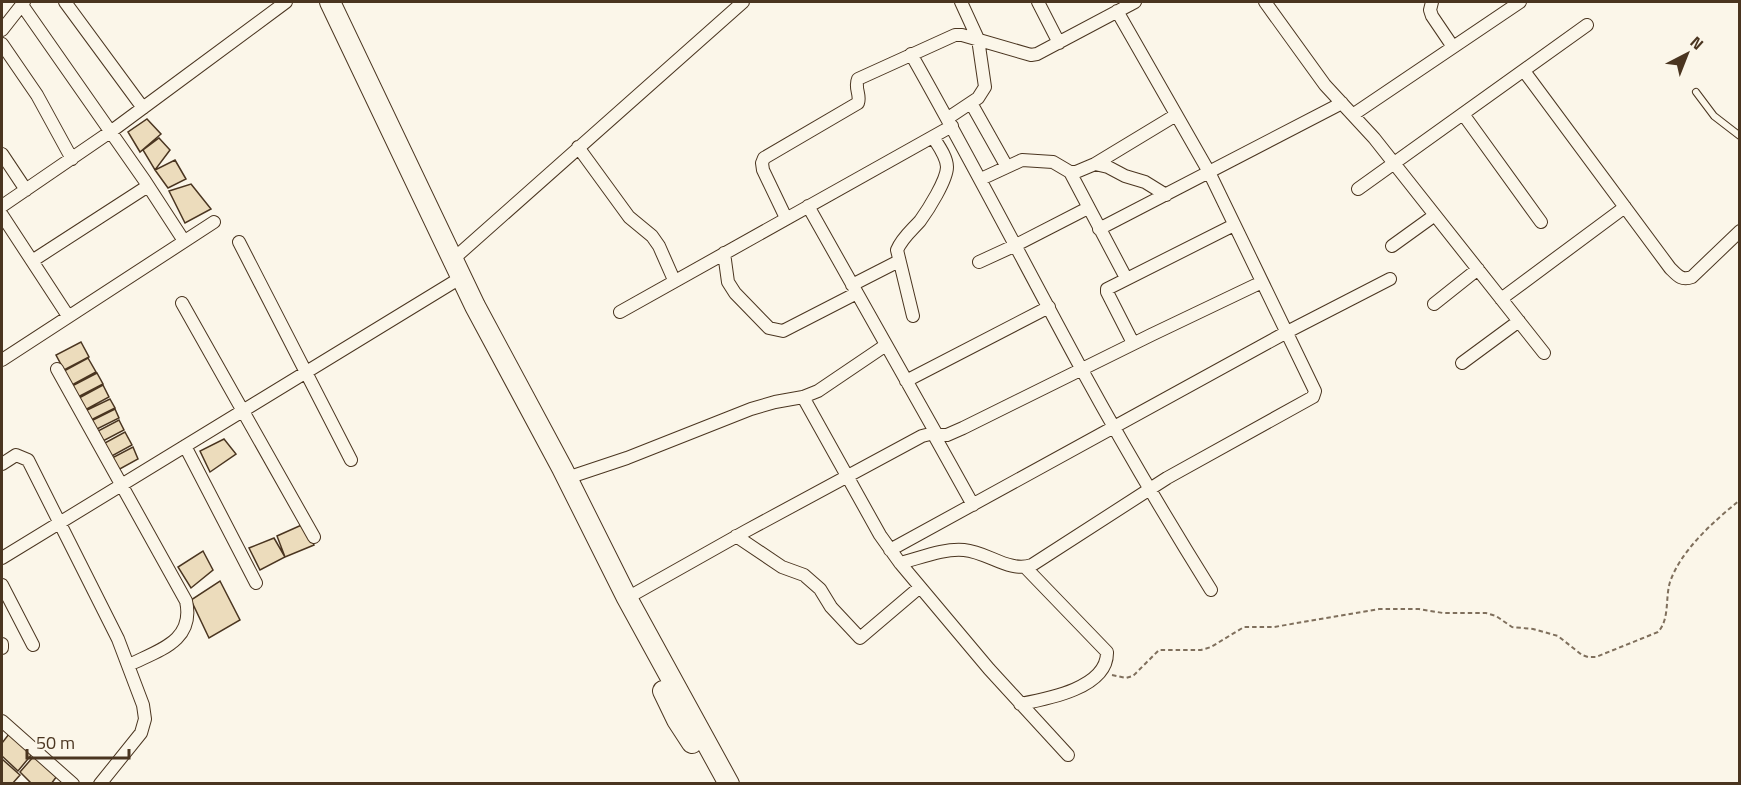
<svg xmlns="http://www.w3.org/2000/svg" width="1741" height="785" font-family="'Titillium Web',sans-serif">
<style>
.building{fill:#ecdcbc;stroke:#4a3520;stroke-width:1.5}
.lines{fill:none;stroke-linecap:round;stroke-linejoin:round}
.lane-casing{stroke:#4a3520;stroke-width:8}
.street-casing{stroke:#4a3520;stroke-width:14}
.primary-casing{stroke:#4a3520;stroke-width:22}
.path{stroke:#7f6f5c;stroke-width:2;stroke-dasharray:4.5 3;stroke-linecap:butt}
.lane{stroke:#fbf6e9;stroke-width:6}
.street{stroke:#fbf6e9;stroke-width:12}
.primary{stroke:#fbf6e9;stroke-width:20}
</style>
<rect width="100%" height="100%" fill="#fbf6e9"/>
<path class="building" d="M 147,119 L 161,134 L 140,152 L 128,132 Z
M 159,138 L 170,150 L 155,170 L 143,150 Z
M 175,160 L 186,179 L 168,188 L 155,170 Z
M 191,184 L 211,209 L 185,223 L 169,191 Z
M 81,342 L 89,357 L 64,370 L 56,355 Z
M 88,358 L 96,372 L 72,385 L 64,371 Z
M 97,373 L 103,384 L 78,397 L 72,386 Z
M 103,385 L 109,397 L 85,410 L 79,398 Z
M 110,399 L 115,408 L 91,420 L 85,411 Z
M 115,409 L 119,418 L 95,430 L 91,421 Z
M 119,420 L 124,430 L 103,441 L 98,431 Z
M 125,432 L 132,445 L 110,457 L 103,444 Z
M 224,439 L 236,454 L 210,472 L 200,451 Z
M 133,447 L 138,459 L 118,470 L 112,458 Z
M 306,523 L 314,545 L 285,557 L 277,536 Z
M 274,538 L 285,557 L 260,570 L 249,548 Z
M 203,551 L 213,570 L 191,588 L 178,567 Z
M 220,581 L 240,620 L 209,638 L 191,600 Z
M 9,734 L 32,754 L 18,771 L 2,756 L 2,743 Z
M 34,756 L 57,776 L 51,784 L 32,784 L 20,772 Z
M 2,759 L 20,775 L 12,784 L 2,784 Z"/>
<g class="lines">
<defs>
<path id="lane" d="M 1696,92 L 1714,116 L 1740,136"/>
<path id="street" d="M 65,2 L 143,108
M 1038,2 L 1059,43
M 1265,2 L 1325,85 L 1374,138 L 1544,353
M 1432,2 L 1430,10 L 1432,16 L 1453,47
M 22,5 L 145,181 L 184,241
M 2,30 L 24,2
M 2,44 L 37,95 L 72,159
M 911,54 C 970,158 1025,265 1082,370 C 1123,445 1166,518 1211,590
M 1524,71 L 1670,268 C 1677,275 1681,281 1692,277 L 1740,231
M 971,103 L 1007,167
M 1354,114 L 1520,2
M 1463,114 L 1541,222
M 948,118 L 978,98 L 985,87 L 978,39 L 961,2
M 578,147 L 629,217 L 652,236 L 659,246 L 674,280
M 2,154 L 26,190
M 1095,164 L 1108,167 L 1125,176 L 1145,182 L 1166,195
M 1070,172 L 1126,278
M 981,179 L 1022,160 L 1053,162 L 1070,172 L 1076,172 L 1095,164 L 1176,115
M 1358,189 L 1587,25
M 2,206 L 113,130 L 286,2
M 808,206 L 937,435
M 2,215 L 68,316
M 786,218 L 763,170 L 762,163 L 764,158 L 858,103 C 861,95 854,88 858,79 L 955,35 L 962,35 L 1031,55 L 1037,54 L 1135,2
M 1099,229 L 1342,103
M 239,242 L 351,460
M 1392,246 L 1435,215
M 724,253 L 728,282 L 735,293 L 769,328 L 783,331 L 857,293
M 32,261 L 148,186
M 450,262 L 743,2
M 979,262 L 1016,245 L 1088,208
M 852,285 L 899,261
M 1501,299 L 1625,207
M 182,303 L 314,537
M 1434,304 L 1478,269
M 620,312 L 952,126
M 913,316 L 897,250 C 902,238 911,231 920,221 C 928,210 947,180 947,167 C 947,157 938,145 933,137
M 1133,343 L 1107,292 L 1107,289 L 1234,225
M 2,360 L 214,222
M 1462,363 L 1519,321
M 57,369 L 186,601 C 195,641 159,650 129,665
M 906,381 L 1049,307
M 803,397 L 880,535 L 900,563 L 989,669 L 1068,755
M 934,435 L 973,505
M 185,446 L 256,583
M 2,464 L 16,455 L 28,460 L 118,639 L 143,705 L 145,719 L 141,733 L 100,784
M 567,478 L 627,458 L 751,409 L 775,402 L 803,397 L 818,391 L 886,345
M 736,536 L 782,567 L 804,575 L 820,589 L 831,607 L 860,638 L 920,587
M 890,550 L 1287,332 L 1390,279
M 2,558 L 457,280
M 900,563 C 920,558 944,548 964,550 C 988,552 1009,573 1032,565 L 1167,478 L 1313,397 L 1315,391 L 1209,172 L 1117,11
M 2,585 L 33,645
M 627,598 L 746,531 L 922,436 L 930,434 L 947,435 L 963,428 L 1151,335 L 1262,282
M 2,644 L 2,648
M 1020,704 C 1047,699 1108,688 1107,652 L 1025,567
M 2,721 L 73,784"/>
<path id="primary" d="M 330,2 L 475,306 L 562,468 L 627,598 L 729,784
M 663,691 L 677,720 L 692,743"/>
</defs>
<use href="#lane" class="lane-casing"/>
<use href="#street" class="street-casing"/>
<use href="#primary" class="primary-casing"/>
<path class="path" d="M 1112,675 L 1126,678 L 1133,676 L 1159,650 L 1201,650 L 1211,647 L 1244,627 L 1274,627 L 1379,609 L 1419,609 L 1443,613 L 1486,613 L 1496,616 L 1512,627 L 1533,629 L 1558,636 L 1582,655 L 1588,657 L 1596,657 L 1658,632 C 1670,619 1665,598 1670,582 C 1681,550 1714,521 1740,500"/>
<use href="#lane" class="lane"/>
<use href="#street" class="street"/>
<use href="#primary" class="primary"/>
</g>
<rect width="1741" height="785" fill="none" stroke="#4a3520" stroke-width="6"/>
<g transform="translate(1687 54) rotate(42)" stroke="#fbf6e9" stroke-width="4.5" paint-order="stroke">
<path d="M0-4.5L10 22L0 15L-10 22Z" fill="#4a3520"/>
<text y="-9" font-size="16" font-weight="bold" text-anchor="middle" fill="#4a3520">N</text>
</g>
<path d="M27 749v9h102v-9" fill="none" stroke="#4a3520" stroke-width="3"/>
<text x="36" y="749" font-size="18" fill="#4a3520" stroke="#fbf6e9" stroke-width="4.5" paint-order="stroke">50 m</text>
</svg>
